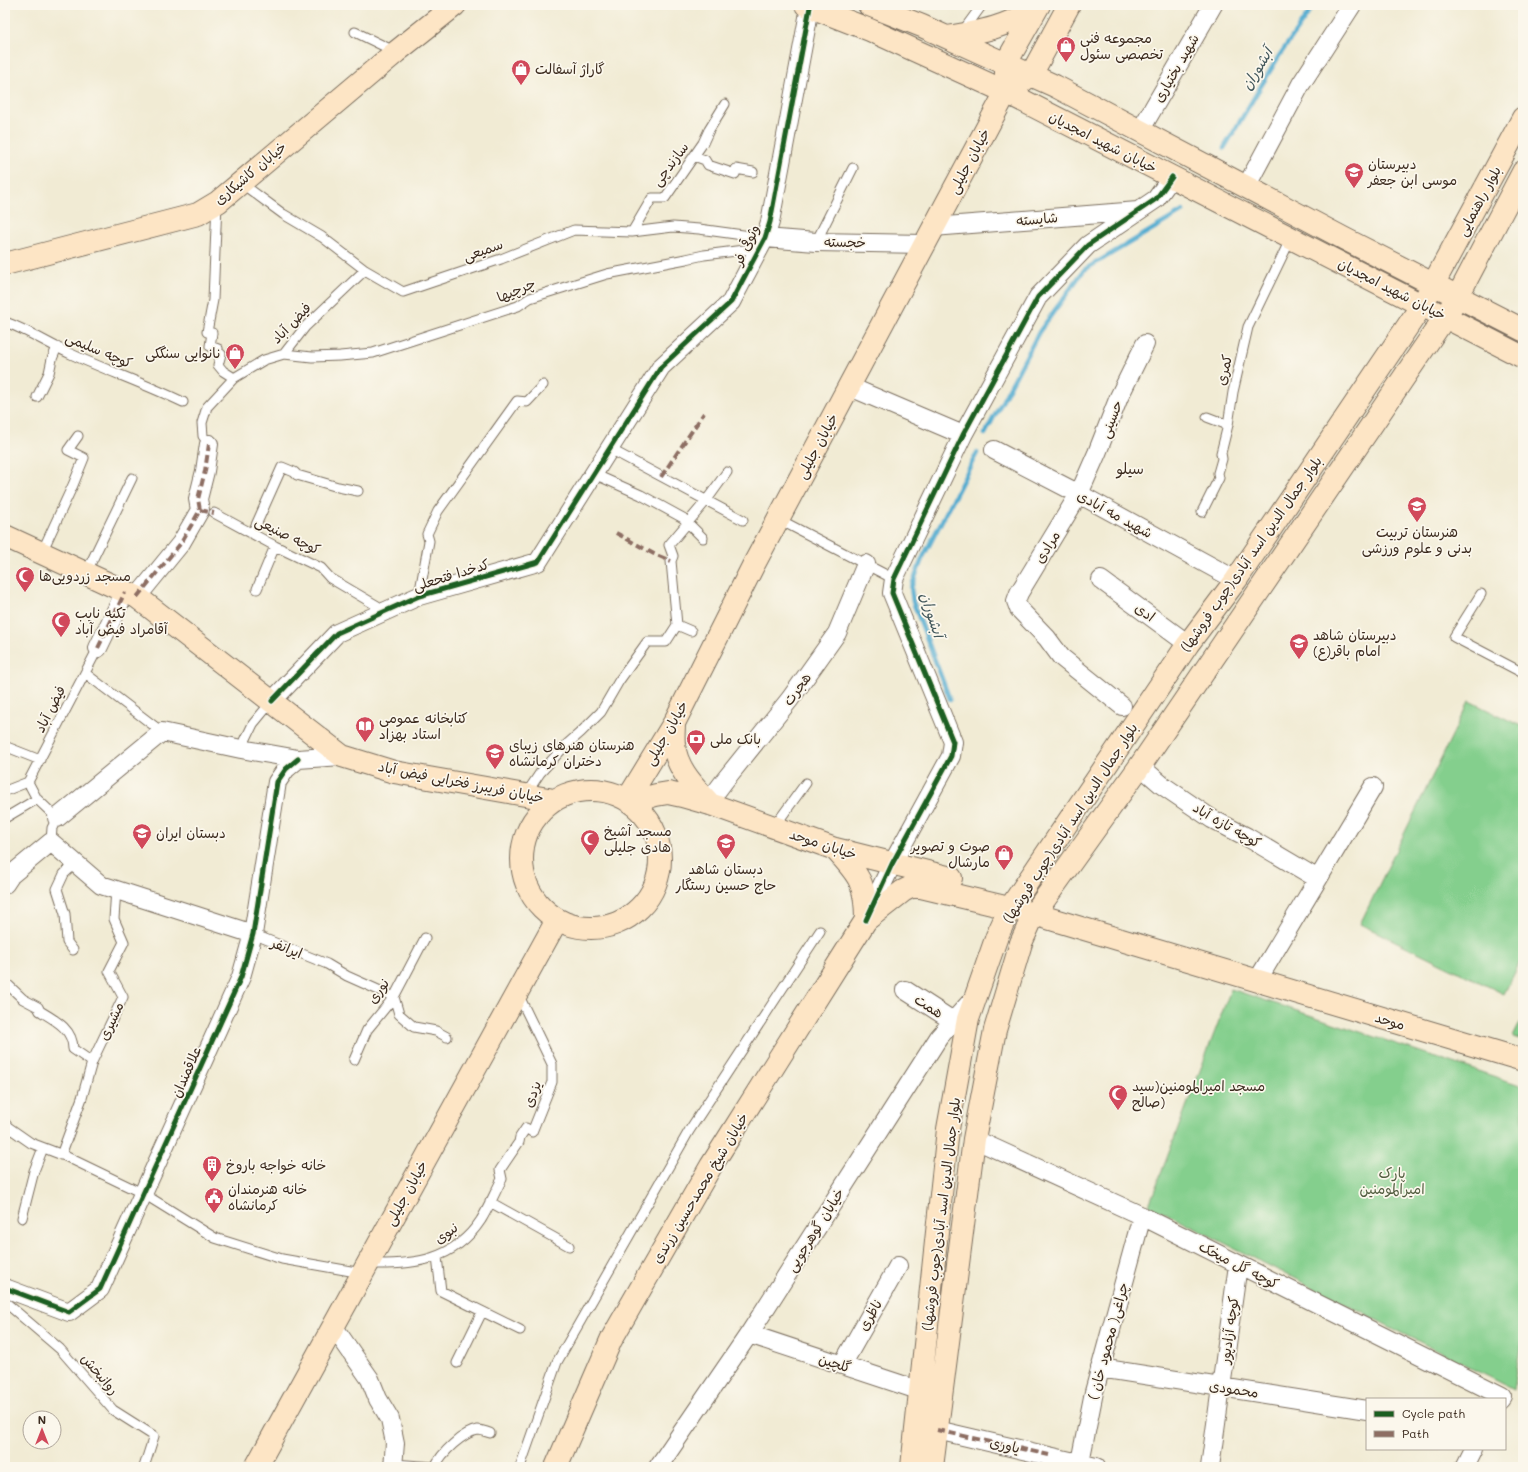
<svg xmlns="http://www.w3.org/2000/svg" width="1528" height="1472" font-family="Mali,'Playpen Sans Arabic',sans-serif">
<style>
.green{fill:#84cf8d;stroke:#607c56}
.lines{fill:none;stroke-linecap:round;stroke-linejoin:round}
.stream{stroke:#53acd0;stroke-width:4.5}
.lane-casing{stroke:#7b6e5e;stroke-width:11}
.street-casing{stroke:#7b6e5e;stroke-width:20}
.secondary-casing{stroke:#7b6e5e;stroke-width:24}
.lane{stroke:#fff;stroke-width:9}
.street{stroke:#fff;stroke-width:18}
.secondary{stroke:#fde5c5;stroke-width:22}
.quiet{stroke:#8d6e63;stroke-width:4;stroke-dasharray:8 4;stroke-linecap:butt}
.cycleway-casing{stroke:#fbf7ec;stroke-width:8}
.cycleway{stroke:#1b5e20;stroke-width:5}
.labels{text-anchor:middle;stroke-width:3.5;stroke-linejoin:round;paint-order:stroke}
.poi-label{font-size:14px;fill:#3b2a1e;stroke:#fbf7ec;text-anchor:start}
.street-label{font-size:14px;fill:#3b2a1e;stroke:#fbf7ec}
.park-label{font-size:14px;fill:#515c3f;stroke:#fbf7ec}
.water-label{font-size:15px;font-style:italic;fill:#43585c;stroke:#fbf7ec}
.neighbourhood-label{font-size:15px;fill:#3b2a1e;stroke:#fbf7ec}
</style>
<rect width="100%" height="100%" fill="#fbf7ec"/>
<filter id="ink" filterUnits="userSpaceOnUse"><feTurbulence type="fractalNoise" baseFrequency=".025" numOctaves="2"/><feDisplacementMap in="SourceGraphic" scale="8" xChannelSelector="R" yChannelSelector="G"/><feConvolveMatrix kernelMatrix="1 2 1 2 8 2 1 2 1" color-interpolation-filters="sRGB"/></filter>
<filter id="wash" filterUnits="userSpaceOnUse"><feTurbulence type="fractalNoise" baseFrequency=".012" numOctaves="4" result="noise"/><feDisplacementMap in="SourceGraphic" scale="16" xChannelSelector="R" yChannelSelector="G"/><feGaussianBlur stdDeviation="0.9" result="paint"/><feColorMatrix in="noise" values="0 0 0 0 0 0 0 0 0 0 0 0 0 0 0 0 0 1.4 0 .05"/><feComposite in="paint" operator="in"/></filter>
<g filter="url(#wash)">
<rect width="100%" height="100%" fill="#f1ebd4"/>
<path class="green" d="M 1469,701 L 1523,727 L 1523,956 L 1504,994 L 1360,924 Z
M 1231,989 L 1523,1086 L 1523,1332 L 1513,1389 L 1149,1205 Z
M 1523,1017 L 1523,1040 L 1513,1037 Z"/>
<g class="lines">
<path class="stream" d="M 1224,148 L 1279,56 L 1314,5
M 985,434 L 1039,332 L 1084,270 L 1183,211
M 950,700 L 913,602 L 911,588 L 922,559 L 977,453"/>
</g>
</g>
<g filter="url(#ink)">
<g class="lines">
<defs>
<path id="lane" d="M 963,31 L 982,5
M 355,32 L 396,52
M 694,156 L 705,160 L 708,165 L 735,174 L 736,169 L 753,172
M 241,183 L 283,214 L 322,237 L 365,270 L 403,292 L 501,259 L 574,230 L 632,232 L 673,227 L 699,229 L 765,238
M 217,203 L 213,300 L 207,332 L 212,333 L 210,346 L 218,349 L 217,353 L 221,354 L 218,365 L 223,371 L 234,378
M 632,232 L 652,198 L 665,198 L 703,143 L 709,130 L 725,104
M 816,242 L 853,168
M 5,322 C 28,330 48,344 71,354 C 108,371 146,384 183,402
M 284,354 L 312,357 L 340,356 L 373,353 L 518,306 L 530,298 L 607,274 L 686,259 L 704,255 L 760,248
M 37,397 L 49,373 L 52,359 L 57,347
M 1207,417 L 1228,425
M 209,444 L 203,436 L 202,423 L 207,407 L 234,378 L 264,360 L 284,354 L 305,327 L 365,270
M 610,449 L 743,520
M 594,474 L 641,495 L 683,518 L 703,538
M 1202,512 L 1219,478 L 1218,473 L 1222,459 L 1221,453 L 1228,425 L 1233,392 L 1248,327 L 1291,238
M 214,513 L 275,546 L 321,568 L 330,578 L 386,611
M 778,519 L 894,579
M 252,534 L 282,467 L 294,472 L 297,475 L 338,487 L 358,491
M 42,552 L 73,485 L 84,458 L 68,450 L 78,436
M 86,573 L 132,478
M 257,589 L 275,546
M 1481,594 L 1454,637 L 1523,673
M 419,596 L 429,541 L 427,534 L 438,511 L 517,401 L 527,402 L 543,385
M 677,625 L 691,631
M 85,673 L 162,732
M 5,748 L 7,747 L 40,760
M 241,749 L 253,724 L 272,701
M 28,782 L 98,648
M 28,782 L 37,799 L 57,818 L 52,828 L 51,842
M 5,791 L 28,782
M 526,794 L 540,773 L 565,746 L 581,732 L 601,712 L 619,681 L 647,642 L 666,642 L 677,625 L 671,561 L 673,556 L 669,545 L 706,501 L 727,472
M 5,818 L 37,799
M 774,827 L 806,783
M 253,934 L 327,964 L 347,976 L 394,997 L 399,1014 L 414,1027 L 436,1031 L 447,1037
M 73,950 L 67,942 L 65,914 L 57,889 L 64,874 L 76,863
M 5,982 L 23,999 L 38,1007 L 40,1011 C 55,1020 73,1029 73,1049 L 92,1062
M 354,1060 L 367,1030 L 394,997 L 425,938
M 5,1123 L 8,1127 L 31,1143 L 65,1156 L 144,1194 L 215,1238 L 282,1259 L 362,1273
M 61,1155 L 82,1098 L 92,1062 L 123,997 L 109,971 L 124,942 L 114,919 L 116,889
M 490,1202 L 569,1246
M 22,1218 L 34,1171 L 43,1148
M 437,1257 L 441,1291 L 520,1330
M 369,1264 C 414,1265 454,1261 481,1220 C 489,1207 495,1192 502,1179 L 500,1170 L 519,1142 L 520,1137 L 526,1128 L 532,1132 L 552,1082 L 552,1064 L 518,994
M 5,1302 L 60,1349 L 113,1410 L 154,1436 L 144,1467
M 457,1363 L 482,1312
M 393,1464 L 435,1467 C 441,1453 463,1432 478,1430 C 482,1430 486,1432 490,1433
M 520,1467 L 557,1362 L 689,1131 L 820,931"/>
<path id="street" d="M 1140,131 L 1213,5
M 1246,187 L 1301,84 L 1352,5
M 933,227 L 1138,211
M 765,238 L 816,242 L 924,244
M 848,386 L 963,435
M 994,450 L 1079,494 L 1236,580
M 1101,580 L 1188,644
M 137,597 L 181,543 L 200,510 L 198,499 L 205,471 L 209,444
M 98,648 L 125,592
M 272,701 L 337,633 L 419,596 L 538,562 L 661,367 L 731,302 L 765,238 L 770,222 L 810,7
M 1122,706 L 1061,657 L 1047,638 L 1019,609 L 1016,601 L 1019,593 L 1079,494 L 1097,453 L 1119,397 L 1145,344
M 1140,766 L 1162,785 L 1212,819 L 1247,837 L 1318,879
M 710,804 L 716,792 L 725,780 L 790,699 L 837,633 L 866,564
M 57,818 L 162,732 L 241,749 L 298,759 L 342,756
M 5,884 L 11,875 L 51,842 L 101,885 L 253,934
M 866,919 L 892,864 L 951,756 L 953,742 L 892,593 L 894,579 L 963,435 L 1038,297 L 1088,245 L 1156,199 L 1172,177
M 1257,981 L 1373,787
M 905,990 L 953,1021
M 974,1139 L 1142,1216 L 1502,1396 L 1500,1399
M 5,1288 L 69,1312 L 100,1289 L 241,977 L 253,934 L 277,782 L 286,769 L 298,759
M 333,1326 L 370,1379 L 378,1399 L 390,1419 L 395,1443 L 393,1467
M 749,1334 L 921,1391
M 842,1365 L 898,1266
M 1100,1368 L 1367,1410
M 937,1430 L 1096,1467
M 658,1467 L 749,1334 L 939,1037 L 974,998
M 1079,1467 L 1094,1392 L 1142,1216
M 1210,1467 L 1238,1265
M 1465,1467 L 1474,1449"/>
<path id="secondary" d="M 806,5 L 870,30 L 1006,92 L 1523,357
M 869,5 L 922,26 L 1055,86 L 1345,239 L 1523,330
M 947,37 C 980,32 1010,27 1037,6
M 1019,84 L 1031,75 L 1069,5
M 5,264 L 198,214 L 218,202 L 396,52 L 455,5
M 5,536 L 137,597 L 342,756 L 394,772 L 554,800
M 674,723 C 674,730 673,737 674,744 C 676,769 695,787 710,804
M522 859a69 69 0 1 1 138 0a69 69 0 1 1-138 0Z
M 627,800 L 674,723 L 753,566 L 1006,92 L 1006,63 L 1039,5
M 630,802 L 656,795 L 668,793 L 682,796 L 710,804 L 835,849 L 951,878
M 835,849 C 859,875 866,883 866,920
M 256,1467 L 557,920
M 556,1467 L 611,1340 L 711,1166 L 866,920 L 903,891 L 911,887 L 921,887 L 1034,914 L 1523,1060
M 912,1467 L 948,1129 L 968,1019 L 997,936 L 1010,908 L 1188,644 L 1236,580 L 1422,305 L 1523,118
M 932,1467 L 974,1139 L 995,1030 L 1021,943 L 1034,914 L 1140,766 L 1445,317 L 1458,296 L 1523,172"/>
</defs>
<use href="#lane" class="lane-casing"/>
<use href="#street" class="street-casing"/>
<use href="#secondary" class="secondary-casing"/>
<use href="#lane" class="lane"/>
<use href="#street" class="street"/>
<use href="#secondary" class="secondary"/>
<path class="quiet" d="M 661,477 L 704,413
M 200,510 L 214,513
M 616,533 L 654,554 L 671,561
M 137,597 L 181,543 L 200,510 L 198,499 L 205,471 L 209,444
M 98,648 L 125,592
M 937,1430 L 1049,1455"/>
<defs>
<path id="cycleway" d="M 272,701 L 337,633 L 419,596 L 538,562 L 661,367 L 731,302 L 765,238 L 770,222 L 810,7
M 866,920 L 892,864 L 951,756 L 953,742 L 892,593 L 894,579 L 963,435 L 1038,297 L 1088,245 L 1156,199 L 1172,177
M 5,1288 L 69,1312 L 100,1289 L 241,977 L 253,934 L 277,782 L 286,769 L 298,759"/>
</defs>
<use href="#cycleway" class="cycleway-casing"/>
<use href="#cycleway" class="cycleway"/>
</g>
</g>
<defs>
<symbol id="shop-pin" viewBox="-11 -11 22 30"><path d="M0 17L-7.5 6A9.5 9.5 0 1 1 7.5 6Z" fill="#d1495b" stroke="#fbf7ec"/><path d="M-5-2.5h2.3a2.7 3.5 0 0 1 5.4 0H5L5.5 6h-11ZM-1.5-2.5h3a1.5 2.3 0 0 0-3 0Z" fill="#fff"/></symbol>
<symbol id="school-pin" viewBox="-11 -11 22 30"><path d="M0 17L-7.5 6A9.5 9.5 0 1 1 7.5 6Z" fill="#d1495b" stroke="#fbf7ec"/><path d="M0-5L7-2L0 1L-7-2ZM-4 1L0 2.5L4 1V4Q0 6-4 4Z" fill="#fff"/></symbol>
<symbol id="mosque-pin" viewBox="-11 -11 22 30"><path d="M0 17L-7.5 6A9.5 9.5 0 1 1 7.5 6Z" fill="#d1495b" stroke="#fbf7ec"/><path d="M3.5-4.9A6 6 0 1 0 3.5 4.9A5 5 0 1 1 3.5-4.9Z" fill="#fff"/></symbol>
<symbol id="library-pin" viewBox="-11 -11 22 30"><path d="M0 17L-7.5 6A9.5 9.5 0 1 1 7.5 6Z" fill="#d1495b" stroke="#fbf7ec"/><path d="M-6-4Q-3-5.5-.7-3.5V5Q-3 3-6 4ZM6-4Q3-5.5 .7-3.5V5Q3 3 6 4Z" fill="#fff"/></symbol>
<symbol id="bank-pin" viewBox="-11 -11 22 30"><path d="M0 17L-7.5 6A9.5 9.5 0 1 1 7.5 6Z" fill="#d1495b" stroke="#fbf7ec"/><path d="M-6-4H6V4H-6ZM0-2.3a2.3 2.3 0 1 0 0 4.6a2.3 2.3 0 1 0 0-4.6Z" fill="#fff"/></symbol>
<symbol id="building-pin" viewBox="-11 -11 22 30"><path d="M0 17L-7.5 6A9.5 9.5 0 1 1 7.5 6Z" fill="#d1495b" stroke="#fbf7ec"/><path d="M-4-6H4V6H1V3H-1V6H-4ZM-2.5-4.3h1.7v1.8h-1.7ZM.8-4.3h1.7v1.8H.8ZM-2.5-1h1.7V.8h-1.7ZM.8-1h1.7V.8H.8Z" fill="#fff"/></symbol>
<symbol id="civic-pin" viewBox="-11 -11 22 30"><path d="M0 17L-7.5 6A9.5 9.5 0 1 1 7.5 6Z" fill="#d1495b" stroke="#fbf7ec"/><path d="M-.6-6.5H3V-4.5H.6V-3L4-1V1h2V6H-6V1h2V-1L-.6-3ZM-1.2 2.5V6h2.4V2.5Z" fill="#fff"/></symbol>
</defs>
<g fill-rule="evenodd">
<use href="#shop-pin" x="1055" y="35" width="22" height="30"/>
<use href="#shop-pin" x="510" y="58" width="22" height="30"/>
<use href="#school-pin" x="1343" y="161" width="22" height="30"/>
<use href="#shop-pin" x="224" y="342" width="22" height="30"/>
<use href="#school-pin" x="1406" y="495" width="22" height="30"/>
<use href="#mosque-pin" x="14" y="565" width="22" height="30"/>
<use href="#mosque-pin" x="50" y="610" width="22" height="30"/>
<use href="#school-pin" x="1288" y="632" width="22" height="30"/>
<use href="#library-pin" x="354" y="715" width="22" height="30"/>
<use href="#bank-pin" x="685" y="728" width="22" height="30"/>
<use href="#school-pin" x="484" y="742" width="22" height="30"/>
<use href="#school-pin" x="131" y="822" width="22" height="30"/>
<use href="#mosque-pin" x="579" y="828" width="22" height="30"/>
<use href="#school-pin" x="715" y="832" width="22" height="30"/>
<use href="#shop-pin" x="993" y="843" width="22" height="30"/>
<use href="#mosque-pin" x="1107" y="1083" width="22" height="30"/>
<use href="#building-pin" x="201" y="1154" width="22" height="30"/>
<use href="#civic-pin" x="203" y="1186" width="22" height="30"/>
</g>
<g class="labels">
<g class="poi-label">
<text x="1080" y="43">مجموعه فنی<tspan x="1080" dy="16">تخصصی سئول</tspan></text>
<text x="535" y="74">گاراژ آسفالت</text>
<text x="1368" y="169">دبیرستان<tspan x="1368" dy="16">موسی ابن جعفر</tspan></text>
<text x="221" y="358" text-anchor="end">نانوایی سنگکی</text>
<text x="1417" y="537" text-anchor="middle">هنرستان تربیت<tspan x="1417" dy="16">بدنی و علوم ورزشی</tspan></text>
<text x="39" y="581">مسجد زردویی‌ها</text>
<text x="75" y="618">تکیه نایب<tspan x="75" dy="16">آقامراد فیض آباد</tspan></text>
<text x="1313" y="640">دبیرستان شاهد<tspan x="1313" dy="16">امام باقر(ع)</tspan></text>
<text x="379" y="723">کتابخانه عمومی<tspan x="379" dy="16">استاد بهزاد</tspan></text>
<text x="710" y="744">بانک ملی</text>
<text x="509" y="750">هنرستان هنرهای زیبای<tspan x="509" dy="16">دختران کرمانشاه</tspan></text>
<text x="604" y="836">مسجد آشیخ<tspan x="604" dy="16">هادی جلیلی</tspan></text>
<text x="156" y="838">دبستان ایران</text>
<text x="990" y="851" text-anchor="end">صوت و تصویر<tspan x="990" dy="16">مارشال</tspan></text>
<text x="726" y="874" text-anchor="middle">دبستان شاهد<tspan x="726" dy="16">حاج حسین رستگار</tspan></text>
<text x="1132" y="1091">مسجد امیرالمومنین(سید<tspan x="1132" dy="16">صالح)</tspan></text>
<text x="226" y="1170">خانه خواجه باروخ</text>
<text x="228" y="1194">خانه هنرمندان<tspan x="228" dy="16">کرمانشاه</tspan></text>
</g>
<g class="street-label">
<text transform="translate(1176 68) rotate(-60)" y="5">شهید بختیاری</text>
<text transform="translate(1103 142) rotate(27)" y="5">خیابان شهید امجدیان</text>
<text transform="translate(969 161) rotate(-62)" y="5">خیابان جلیلی</text>
<text transform="translate(670 164) rotate(-53)" y="5">سازندچی</text>
<text transform="translate(250 173) rotate(-40)" y="5">خیابان کاشیکاری</text>
<text transform="translate(1479 201) rotate(-62)" y="5">بلوار راهنمایی</text>
<text transform="translate(1037 219) rotate(-5)" y="5">شایسته</text>
<text transform="translate(845 242) rotate(1)" y="5">خجسته</text>
<text transform="translate(746 245) rotate(-65)" y="5">وثوقی فر</text>
<text transform="translate(483 250) rotate(-19)" y="5">سمیعی</text>
<text transform="translate(1392 289) rotate(27)" y="5">خیابان شهید امجدیان</text>
<text transform="translate(516 290) rotate(-23)" y="5">چرچیها</text>
<text transform="translate(291 323) rotate(-46)" y="5">فیض آباد</text>
<text transform="translate(99 350) rotate(23)" y="5">کوچه سلیمی</text>
<text transform="translate(1224 370) rotate(-77)" y="5">کمری</text>
<text transform="translate(1111 419) rotate(-69)" y="5">حسینی</text>
<text transform="translate(817 446) rotate(-62)" y="5">خیابان جلیلی</text>
<text transform="translate(1115 514) rotate(29)" y="5">شهید مه آبادی</text>
<text transform="translate(288 535) rotate(26)" y="5">کوچه صنیعی</text>
<text transform="translate(1047 547) rotate(-58)" y="5">مرادی</text>
<text transform="translate(1251 554) rotate(-55)" y="5">بلوار جمال الدین اسد آبادی(چوب فروشها)</text>
<text transform="translate(451 575) rotate(-17)" y="5">کدخدا فتحعلی</text>
<text transform="translate(1145 612) rotate(36)" y="5">ادی</text>
<text transform="translate(797 689) rotate(-54)" y="5">هجرت</text>
<text transform="translate(50 709) rotate(-63)" y="5">فیض آباد</text>
<text transform="translate(666 733) rotate(-60)" y="5">خیابان جلیلی</text>
<text transform="translate(461 782) rotate(11)" y="5">خیابان فریبرز فخرایی فیض آباد</text>
<text transform="translate(1070 823) rotate(-57)" y="5">بلوار جمال الدین اسد آبادی(چوب فروشها)</text>
<text transform="translate(1227 825) rotate(30)" y="5">کوچه تازه آباد</text>
<text transform="translate(823 844) rotate(18)" y="5">خیابان موحد</text>
<text transform="translate(287 948) rotate(22)" y="5">ایرانفر</text>
<text transform="translate(378 991) rotate(-55)" y="5">نوری</text>
<text transform="translate(929 1006) rotate(33)" y="5">همت</text>
<text transform="translate(111 1021) rotate(-65)" y="5">مشیری</text>
<text transform="translate(1390 1021) rotate(17)" y="5">موحد</text>
<text transform="translate(186 1072) rotate(-66)" y="5">علاقمندان</text>
<text transform="translate(532 1094) rotate(-70)" y="5">یزدی</text>
<text transform="translate(700 1188) rotate(-59)" y="5">خیابان شیخ محمدحسین زرندی</text>
<text transform="translate(406 1193) rotate(-61)" y="5">خیابان جلیلی</text>
<text transform="translate(941 1214) rotate(-83)" y="5">بلوار جمال الدین اسد آبادی(چوب فروشها)</text>
<text transform="translate(815 1230) rotate(-58)" y="5">خیابان گوهرجویی</text>
<text transform="translate(446 1233) rotate(-36)" y="5">نبوی</text>
<text transform="translate(1239 1265) rotate(27)" y="5">کوچه گل میخک</text>
<text transform="translate(870 1315) rotate(-60)" y="5">ناظری</text>
<text transform="translate(1229 1330) rotate(-82)" y="5">کوچه آزادپور</text>
<text transform="translate(1108 1341) rotate(-75)" y="5">چراغی( محمود خان )</text>
<text transform="translate(835 1363) rotate(18)" y="5">گلچین</text>
<text transform="translate(100 1374) rotate(49)" y="5">روانبخش</text>
<text transform="translate(1234 1389) rotate(9)" y="5">محمودی</text>
<text transform="translate(1005 1445) rotate(13)" y="5">یاوری</text>
</g>
<g class="park-label">
<text x="1392" y="1178">پارک<tspan x="1392" dy="16">امیرالمومنین</tspan></text>
</g>
<g class="water-label">
<text transform="translate(1257 69) rotate(-59)" y="5">آبشوران</text>
<text transform="translate(932 615) rotate(72)" y="5">آبشوران</text>
</g>
<g class="neighbourhood-label">
<text x="1130" y="474">سیلو</text>
</g>
</g>
<rect width="1528" height="1472" fill="none" stroke="#fbf7ec" stroke-width="20"/>
<rect x="1366" y="1398" width="140" height="52" fill="#fbf7ec" stroke="#aea59a"/>
<rect x="1374" y="1411" width="20" height="6" fill="#1b5e20" stroke="#aea59a"/>
<text x="1402" y="1418" font-size="12" fill="#3b2a1e">Cycle path</text>
<rect x="1374" y="1431" width="20" height="6" fill="#8d6e63" stroke="#aea59a"/>
<text x="1402" y="1438" font-size="12" fill="#3b2a1e">Path</text>
<g transform="translate(42 1430)"><circle r="19" fill="#fbf7ec" stroke="#aea59a"/>
<path d="M0-3L7 15L0 10L-7 15Z" fill="#d1495b"/>
<text y="-6" font-size="11" font-weight="bold" text-anchor="middle" fill="#3b2a1e">N</text>
</g>
</svg>
